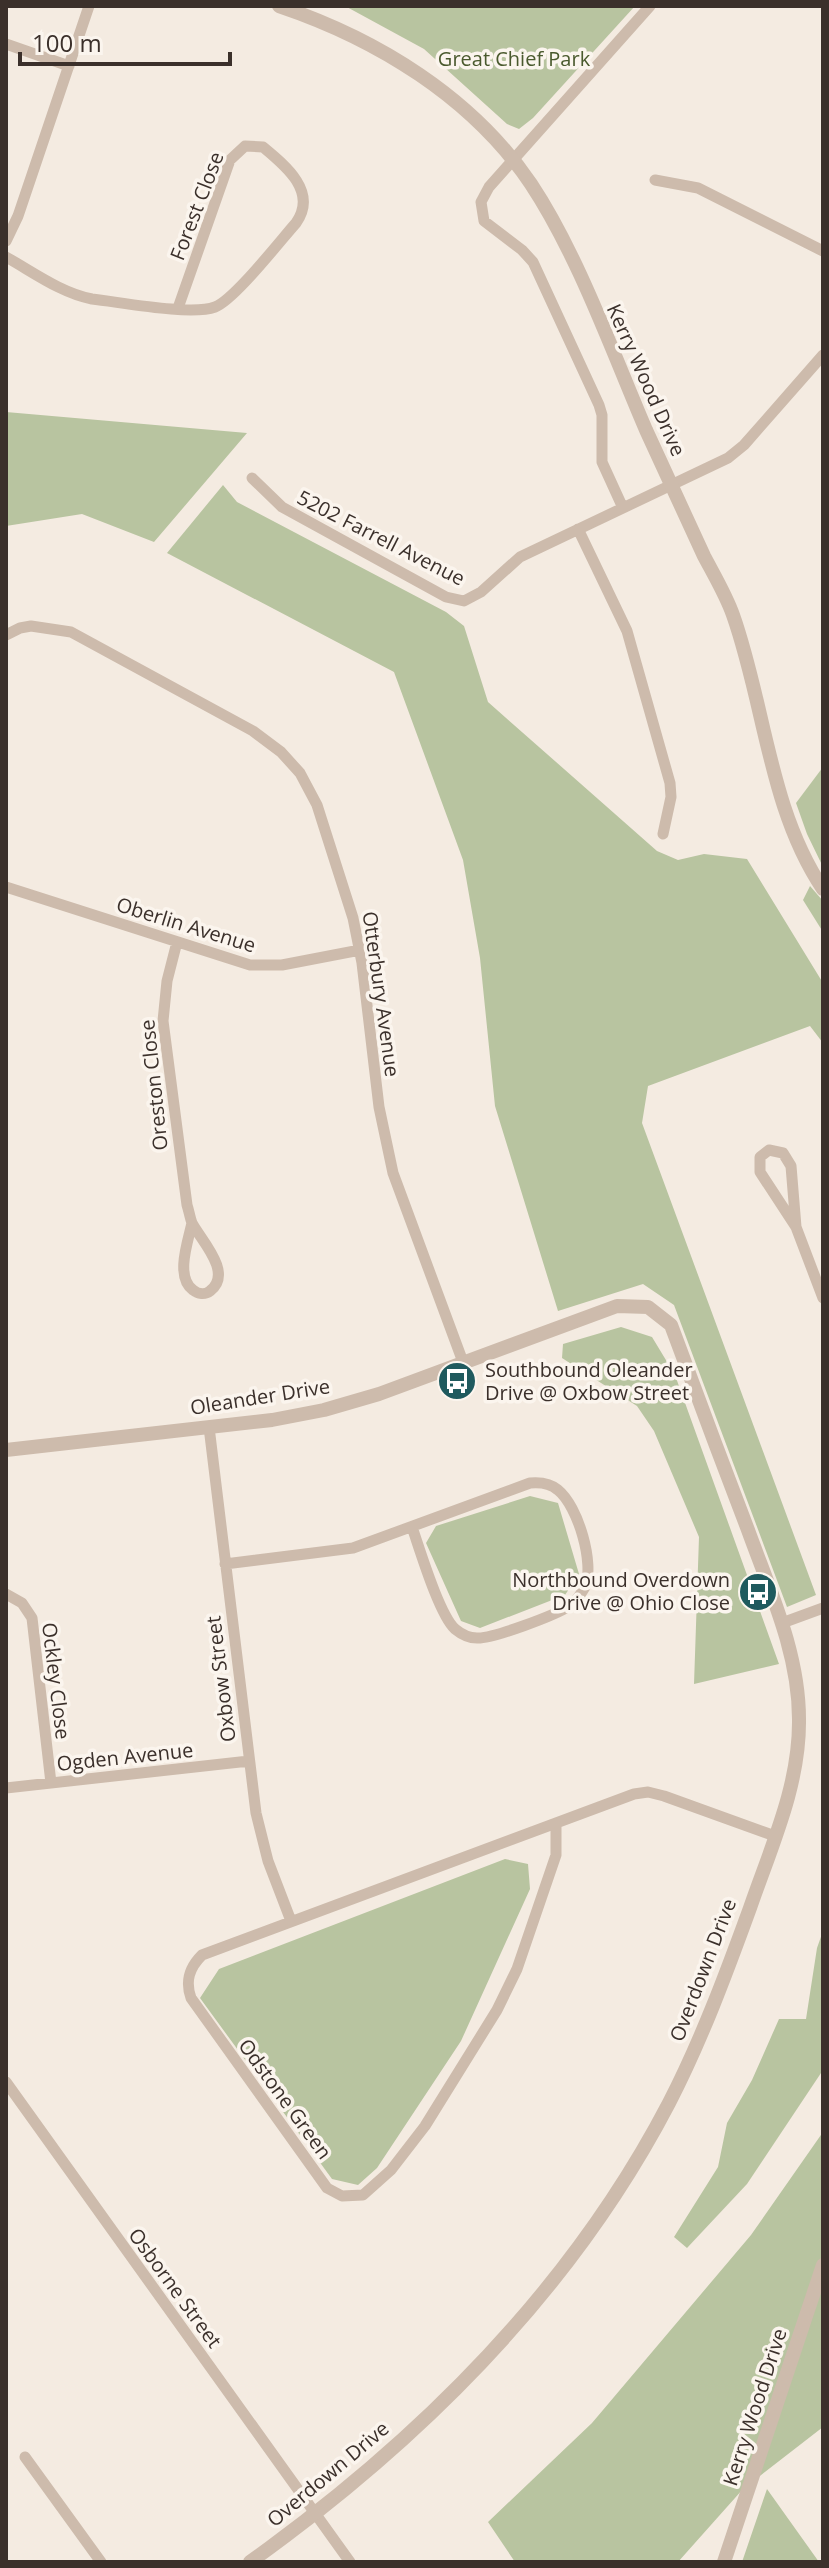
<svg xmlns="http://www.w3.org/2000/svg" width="829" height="2568" font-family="'Open Sans',sans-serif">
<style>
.green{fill:#b8c4a0}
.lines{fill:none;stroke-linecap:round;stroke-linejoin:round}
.minor{stroke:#cdbbac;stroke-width:11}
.tertiary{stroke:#cdbbac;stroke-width:14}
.labels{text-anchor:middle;stroke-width:7;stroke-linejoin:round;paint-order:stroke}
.park-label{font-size:20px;fill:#4a5a2e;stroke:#fbf5ee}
.street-label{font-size:20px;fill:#3b302b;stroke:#fbf5ee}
.poi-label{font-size:20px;fill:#3b302b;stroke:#fbf5ee;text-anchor:start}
</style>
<rect width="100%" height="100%" fill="#f4ebe1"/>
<path class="green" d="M 345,6 L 635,6 L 533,118 L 519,129 L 507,124 L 424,49 Z
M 6,412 L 247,433 L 154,542 L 82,514 L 6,526 Z
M 223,485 L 237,502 L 446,612 L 464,626 L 488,702 L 657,851 L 678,860 L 704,854 L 747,859 L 823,983 L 823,1043 L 810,1026 L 648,1086 L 642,1123 L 816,1595 L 787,1607 L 674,1305 L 643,1284 L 558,1311 L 495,1106 L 480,958 L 463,860 L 394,672 L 167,553 Z
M 823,767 L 823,867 L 807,834 L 796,803 Z
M 810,886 L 823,901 L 823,932 L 803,900 Z
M 621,1327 L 652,1337 L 675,1375 L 779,1664 L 694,1684 L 699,1537 L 654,1431 L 637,1406 L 562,1358 L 563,1344 Z
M 530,1496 L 558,1503 L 579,1574 L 565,1595 L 480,1628 L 461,1621 L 426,1543 L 436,1526 Z
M 505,1859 L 528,1864 L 530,1889 L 461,2041 L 377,2168 L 358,2185 L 332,2179 L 200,1998 L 219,1969 Z
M 823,1931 L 823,2070 L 747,2184 L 687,2248 L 674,2237 L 718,2167 L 727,2123 L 752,2080 L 779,2019 L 806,2019 L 817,1948 Z
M 823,2132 L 823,2427 L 743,2489 L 678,2562 L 515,2562 L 488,2522 L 592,2423 L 751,2235 Z
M 767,2489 L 819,2562 L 742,2562 Z"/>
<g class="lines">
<path class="minor" d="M 6,44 L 69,66
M 655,180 L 698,188 L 823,251
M 6,241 L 18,216 L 89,6
M 6,257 C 33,272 61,293 92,299 C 120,302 191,316 215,307 C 234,300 280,241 296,223 C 318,192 286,166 263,147 L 245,146 L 230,160 L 178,308
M 252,478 L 282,507 L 446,597 L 464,601 L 481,592 L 520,557 L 728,458 L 744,445 L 823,355
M 623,508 L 602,462 L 602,415 L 599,405 L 533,262 L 522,250 L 484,221 L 481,202 L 489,187 L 650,6
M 578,529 L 627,631 L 670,783 L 671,797 L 663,834
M 6,635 L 20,628 L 31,626 L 71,632 L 253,731 L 281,752 L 300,773 L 317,805 L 353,918 L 362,963 L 379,1107 L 393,1173 L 463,1362
M 6,887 L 250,965 L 282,965 L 360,950
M 177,942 L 167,981 L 163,1021 L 187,1205 C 189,1211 190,1218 192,1223 C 200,1239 234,1273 210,1291 C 205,1295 198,1294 193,1290 C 175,1277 188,1241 192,1223
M 796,1227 L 791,1166 L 783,1153 L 769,1150 L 760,1157 L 760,1172 L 796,1227 L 823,1298
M 209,1427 L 256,1813 L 268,1861 L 291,1921
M 225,1564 L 353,1548 L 530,1483 C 541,1482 550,1483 558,1490 C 578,1506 595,1564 585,1587 C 581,1594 576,1602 569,1606 C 556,1615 492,1639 477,1638 C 468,1638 461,1634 455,1629 C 439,1614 420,1550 412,1527
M 6,1594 L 22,1603 L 32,1618 L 51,1783
M 782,1623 L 823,1608
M 6,1788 L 249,1761
M 556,1825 L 556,1855 L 517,1969 L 497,2010 L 425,2126 L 391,2170 L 363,2195 L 342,2196 L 327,2188 L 191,1998 C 185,1981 189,1968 202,1955 L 634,1794 L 648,1792 L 664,1796 L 775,1836
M 6,2082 L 350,2562
M 25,2457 L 101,2562"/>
<path class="tertiary" d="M 279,6 C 377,39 472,97 531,184 C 578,255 612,351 646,430 C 665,472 685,514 704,556 C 714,575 726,595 733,615 C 765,705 769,809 823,889
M 6,1450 L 272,1420 L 324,1410 L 379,1394 L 617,1306 L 648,1307 L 671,1325 C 696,1393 722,1462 748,1530 C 770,1591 799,1653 799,1719 C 800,1785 771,1847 750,1908 C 726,1974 701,2041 669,2103 C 572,2289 419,2441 250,2562
M 724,2562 L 823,2265"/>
</g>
<defs>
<symbol id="bus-disc" viewBox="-11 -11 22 22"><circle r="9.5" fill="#1f5a5e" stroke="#fbf5ee"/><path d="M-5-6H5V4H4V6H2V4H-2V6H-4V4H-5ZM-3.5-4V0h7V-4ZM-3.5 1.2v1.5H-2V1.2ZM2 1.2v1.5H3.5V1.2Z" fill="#fff"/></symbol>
</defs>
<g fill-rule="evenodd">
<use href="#bus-disc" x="435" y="1359" width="44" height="44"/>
<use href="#bus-disc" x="736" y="1570" width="44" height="44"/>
</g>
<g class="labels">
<g class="park-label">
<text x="514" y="66">Great Chief Park</text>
</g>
<g class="street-label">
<text transform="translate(197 206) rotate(-69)" y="7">Forest Close</text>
<text transform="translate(646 380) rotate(66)" y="7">Kerry Wood Drive</text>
<text transform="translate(381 538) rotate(27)" y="7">5202 Farrell Avenue</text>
<text transform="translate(186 925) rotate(17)" y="7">Oberlin Avenue</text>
<text transform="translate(381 994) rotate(82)" y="7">Otterbury Avenue</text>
<text transform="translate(154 1085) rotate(-96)" y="7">Oreston Close</text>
<text transform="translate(260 1397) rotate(-9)" y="7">Oleander Drive</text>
<text transform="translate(221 1679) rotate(-97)" y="7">Oxbow Street</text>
<text transform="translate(56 1681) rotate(83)" y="7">Ockley Close</text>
<text transform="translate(125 1757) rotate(-6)" y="7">Ogden Avenue</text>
<text transform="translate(703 1970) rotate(-69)" y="7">Overdown Drive</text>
<text transform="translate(285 2099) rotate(54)" y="7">Odstone Green</text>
<text transform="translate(175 2288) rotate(54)" y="7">Osborne Street</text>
<text transform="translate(755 2407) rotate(-72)" y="7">Kerry Wood Drive</text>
<text transform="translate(328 2474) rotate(-40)" y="7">Overdown Drive</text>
</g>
<g class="poi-label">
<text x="485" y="1377">Southbound Oleander<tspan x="485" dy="23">Drive @ Oxbow Street</tspan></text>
<text x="730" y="1587" text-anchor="end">Northbound Overdown<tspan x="730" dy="23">Drive @ Ohio Close</tspan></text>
</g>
</g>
<rect width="829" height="2568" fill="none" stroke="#3b302b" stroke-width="16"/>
<path d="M20 52v12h210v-12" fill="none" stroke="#3b302b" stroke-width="4"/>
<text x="32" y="52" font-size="24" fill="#3b302b" stroke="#fbf5ee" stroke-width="6" paint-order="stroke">100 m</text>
</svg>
